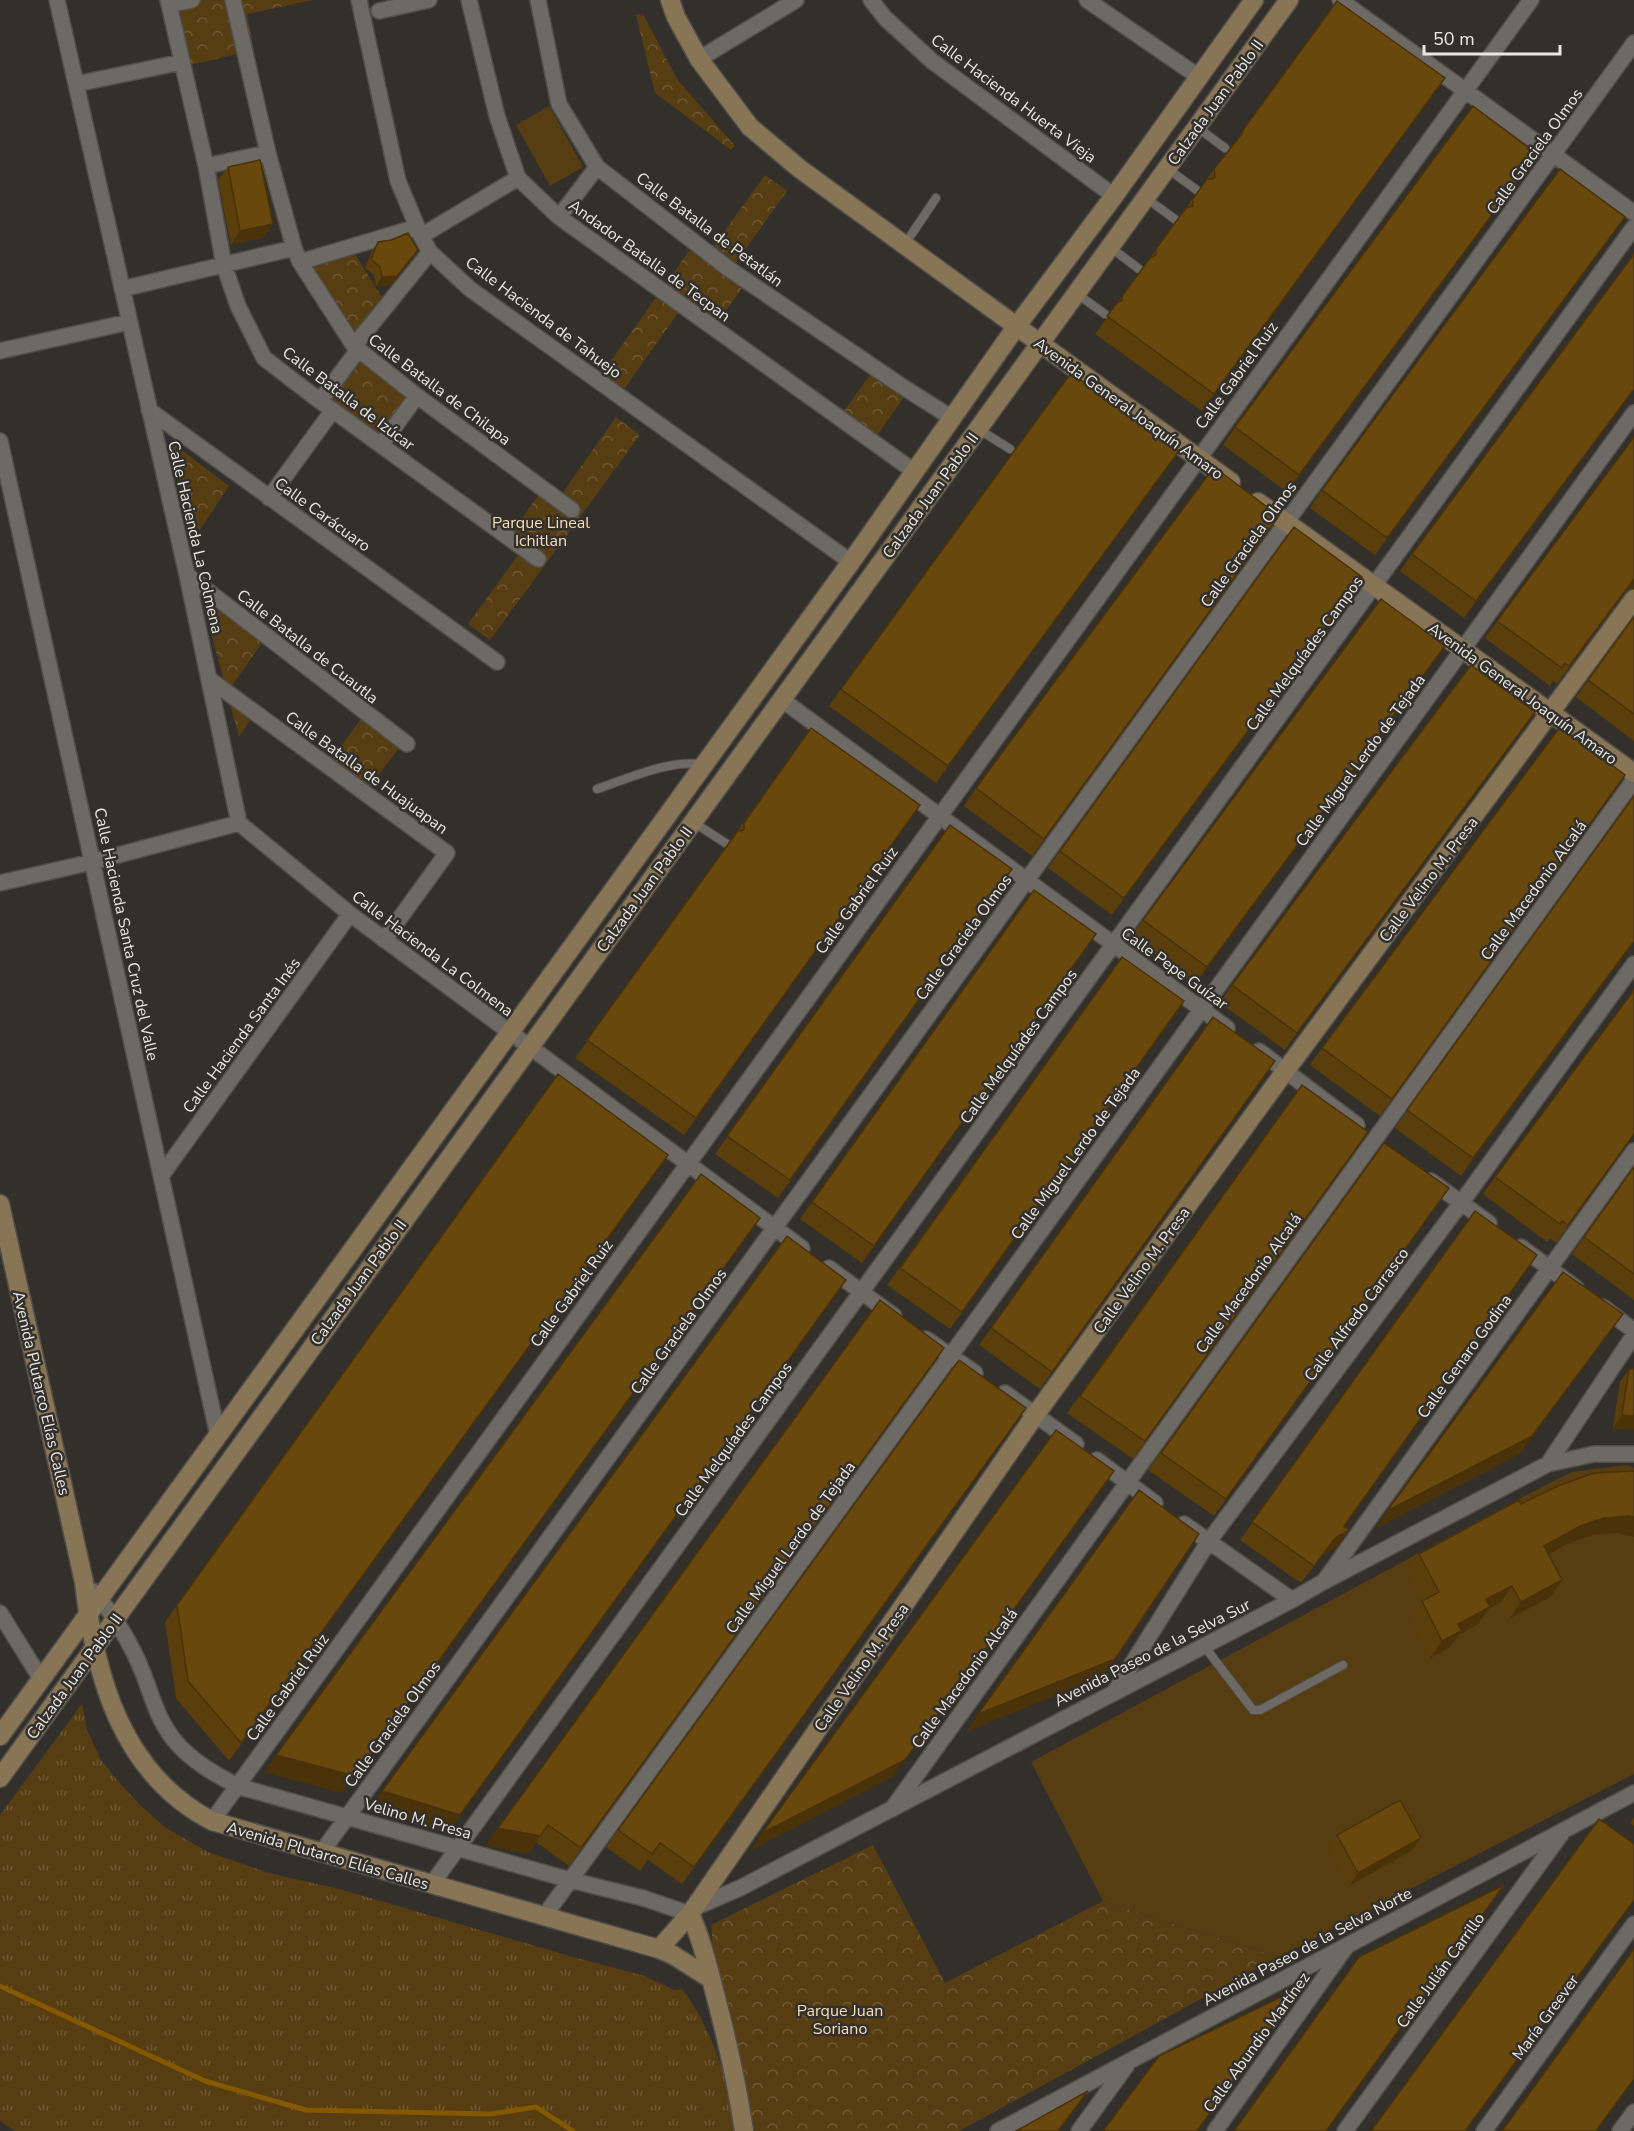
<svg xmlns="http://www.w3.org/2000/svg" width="1634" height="2131" font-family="'Nunito Sans',sans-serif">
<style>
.grass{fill:url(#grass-tufts)}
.park{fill:url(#park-crowns)}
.garden{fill:#573d12}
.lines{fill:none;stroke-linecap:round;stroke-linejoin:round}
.stream{stroke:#835800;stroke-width:5}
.lane-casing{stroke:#514e4a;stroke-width:10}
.street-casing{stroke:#514e4a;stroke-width:18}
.secondary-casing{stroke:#514e4a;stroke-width:21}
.lane{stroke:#6d6a65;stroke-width:8}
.street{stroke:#6d6a65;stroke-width:15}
.secondary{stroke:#887555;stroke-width:18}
.wall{fill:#5a3e0b}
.shaded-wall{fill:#4a3209}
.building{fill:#69480d;stroke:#4a3209;stroke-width:1.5}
.labels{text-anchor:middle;stroke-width:5;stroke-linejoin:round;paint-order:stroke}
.street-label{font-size:16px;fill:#e9e7e4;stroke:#33302c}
.park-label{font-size:16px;fill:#f7deba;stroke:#33302c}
</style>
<defs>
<pattern id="grass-tufts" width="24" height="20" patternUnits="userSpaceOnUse" patternTransform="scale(1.5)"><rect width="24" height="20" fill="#573d12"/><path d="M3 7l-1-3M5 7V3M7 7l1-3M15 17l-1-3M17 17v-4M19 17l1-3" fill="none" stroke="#6f5934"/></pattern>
<pattern id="park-crowns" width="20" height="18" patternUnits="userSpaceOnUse" patternTransform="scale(1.5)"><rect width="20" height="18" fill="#573d12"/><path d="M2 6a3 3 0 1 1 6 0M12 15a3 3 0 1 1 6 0" fill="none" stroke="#6f5934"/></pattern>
</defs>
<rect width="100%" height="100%" fill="#33302c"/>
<path class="grass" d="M 82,1704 L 87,1730 L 101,1760 L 117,1780 L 140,1805 L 166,1828 L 208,1852 L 269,1873 L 343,1890 L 573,1957 L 645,1976 L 674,1990 L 682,1989 C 702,2014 721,2058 728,2090 C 732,2103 733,2117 735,2131 L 15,2131 L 0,2121 L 0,1815 Z"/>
<path class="park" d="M 177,0 L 312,0 L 247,14 L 254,50 L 190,65 Z
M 643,14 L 677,79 L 735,146 L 731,150 L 655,93 L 636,15 Z
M 765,175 L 787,191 L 735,264 L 750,277 L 709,334 L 678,313 L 622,392 L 600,376 L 699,237 L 713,247 Z
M 354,253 L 383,299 L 352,336 L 307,266 Z
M 358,359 L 410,398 L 380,439 L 327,400 Z
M 872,372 L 905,396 L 875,438 L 842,414 Z
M 616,417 L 640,435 L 490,640 L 468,624 L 521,551 L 506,540 L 544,488 L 559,498 Z
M 171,442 L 229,486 L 193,540 Z
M 200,592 L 263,641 L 232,686 L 259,707 L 239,737 Z
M 363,716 L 401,745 L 370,787 L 332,759 Z
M 873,1845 L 945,1983 L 1103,1901 L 1278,1957 L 959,2131 L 755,2131 L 716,1979 L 711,1925 Z"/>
<path class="garden" d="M 549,106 L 583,167 L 550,186 L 516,125 Z
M 1626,1465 L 1634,1468 L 1634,1774 L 1278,1957 L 1103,1901 L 1031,1762 L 1538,1489 L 1572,1472 Z"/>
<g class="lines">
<path class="stream" d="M 0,1986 L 205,2081 L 306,2110 L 491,2114 L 536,2107 L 573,2131"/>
<defs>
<path id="lane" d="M 1198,128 L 1225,148
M 1168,169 L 1198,191
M 1146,198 L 1176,220
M 905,244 L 936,198
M 1110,247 L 1139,269
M 1077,294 L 1105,314
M 978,429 L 1010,449
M 597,789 C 630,778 667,760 702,764
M 693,822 L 727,844
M 1204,1646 L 1253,1710 L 1260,1710 L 1343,1665"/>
<path id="street" d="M 57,0 L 187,575 L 239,823 L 350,914 L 802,1248
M 168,0 L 206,166 L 224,265 L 238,306 L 264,358 L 320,401 L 538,559
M 233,0 L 268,153 L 294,248 L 300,262 L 354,346 L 417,396 L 572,510
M 359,0 L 398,181 L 421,236 L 430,252 L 470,289 L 851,562
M 469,0 L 497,116 L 518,178 L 559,217 L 915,472
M 538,0 L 559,104 L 597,167 L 729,269 L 900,385 L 952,418
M 871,0 L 885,18 L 932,61 L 1114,196
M 1087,0 L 1199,77
M 1340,0 L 1634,213
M 169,5 L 192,0
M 379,11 L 429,0
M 699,59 L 796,0
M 76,84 L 182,62
M 206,166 L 268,153
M 559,217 L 597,167
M 421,236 L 518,178
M 300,262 L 417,227
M 122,289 L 294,248
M 354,346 L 430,252
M 0,351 L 129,322
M 320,401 L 358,350
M 149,410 L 497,662
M 0,441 L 218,1436
M 381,445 L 417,396
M 269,498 L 333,410
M 187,575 L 407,744
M 209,679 L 447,853 L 384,940
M 781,699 L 1227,1028
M 0,883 L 92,862 L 239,823
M 1259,1051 L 1357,1125
M 161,1176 L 350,914
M 1431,1181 L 1489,1223
M 1521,1247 L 1576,1288
M 829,1268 L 894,1316
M 1603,1307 L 1634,1331
M 926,1339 L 975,1373
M 1005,1393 L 1076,1444
M 1097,1460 L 1155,1503
M 1548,1464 L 1634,1335
M 1184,1524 L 1292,1600
M 1325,1580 L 1634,1151
M 93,1591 C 113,1613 132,1645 143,1673 C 152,1697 158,1720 174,1740 C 191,1761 215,1774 237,1786 L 570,1880 L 643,1898 L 690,1914
M 0,1613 L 41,1679
M 1115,1691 L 1209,1541 L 1461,1203 L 1634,964
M 892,1809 L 1634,780
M 212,1821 L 1531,0
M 321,1853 L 1634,43
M 431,1885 L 1634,227
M 694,1908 L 740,1888 L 1292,1600 L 1323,1582 L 1548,1464 L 1594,1454 L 1634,1454
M 545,1915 L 1634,413
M 998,2131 L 1634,1793
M 1079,2131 L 1127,2065
M 1215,2131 L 1346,1947
M 1345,2131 L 1562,1833
M 1484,2131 L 1634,1924
M 1620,2131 L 1634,2112"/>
<path id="secondary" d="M 670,0 L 676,17 L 699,59 L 750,127 L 800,169 L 1231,482
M 1258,502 L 1634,773
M 0,1204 L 84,1582 C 95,1677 122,1774 212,1821 L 659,1949 L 673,1955 L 711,1979
M 0,1736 L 851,562 L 1016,327 L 1114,196 L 1254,0
M 0,1778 L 1289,0
M 690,1914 C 702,1940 708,1967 715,1994 C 727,2039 737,2085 744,2131
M 659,1949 L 690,1914 L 1036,1414 L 1286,1070 L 1634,599"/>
</defs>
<use href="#lane" class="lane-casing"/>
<use href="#street" class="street-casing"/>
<use href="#secondary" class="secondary-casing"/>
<use href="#lane" class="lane"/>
<use href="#street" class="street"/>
<use href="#secondary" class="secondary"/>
</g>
<path class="wall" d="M 1432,96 L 1202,411 L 1095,334 L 1214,169 L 1231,149 L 1243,130 Z
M 228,167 L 264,237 L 231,245 L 218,180 Z
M 1525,171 L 1287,492 L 1223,445 L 1235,427 Z
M 1613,234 L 1375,555 L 1310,508 L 1322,490 Z
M 378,242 L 412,259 L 391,285 L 376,286 L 374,275 L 365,268 L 372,251 Z
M 1634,390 L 1464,618 L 1400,571 L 1412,554 Z
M 1634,437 L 1634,589 L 1630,589 L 1625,592 L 1557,684 L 1553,681 L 1550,686 L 1485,638 Z
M 1179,451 L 936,783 L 829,706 L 841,689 Z
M 1267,533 L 1032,856 L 964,806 L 976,788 Z
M 1350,594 L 1112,915 L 1048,868 L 1060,851 Z
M 1634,617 L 1634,741 L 1576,697 Z
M 1433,663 L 1195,984 L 1131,937 L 1143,920 Z
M 1535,712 L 1285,1050 L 1220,1003 L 1232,985 Z
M 811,728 L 920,805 L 684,1135 L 575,1058 Z
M 1625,775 L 1380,1116 L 1310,1065 L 1322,1048 Z
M 1634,796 L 1634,942 L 1461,1176 L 1395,1128 Z
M 950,825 L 1012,869 L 778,1198 L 715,1154 Z
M 1034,890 L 1096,934 L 862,1263 L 800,1219 Z
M 1122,957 L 1184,1001 L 950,1329 L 887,1285 Z
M 1213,1017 L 1275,1061 L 1040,1389 L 979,1345 Z
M 558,1074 L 655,1172 L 229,1761 L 176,1698 L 165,1622 Z
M 1302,1085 L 1368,1132 L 1133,1459 L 1067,1413 Z
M 1631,1142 L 1626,1145 L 1556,1243 L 1550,1238 L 1547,1242 L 1483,1194 L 1495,1177 Z
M 1384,1143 L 1449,1188 L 1214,1516 L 1148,1470 Z
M 1634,1167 L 1634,1300 L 1572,1254 Z
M 1475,1211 L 1344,1526 L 1337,1547 L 1323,1555 L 1301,1583 L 1240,1540 Z
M 931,1365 L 569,1866 L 536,1842 L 528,1854 L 486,1845 L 498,1828 Z
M 1629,1369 L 1634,1369 L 1634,1430 L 1613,1428 L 1620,1382 Z
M 1014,1425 L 682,1884 L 648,1860 L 640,1871 L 606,1847 L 618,1830 Z
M 1634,1471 L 1634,1537 L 1617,1533 L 1592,1535 L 1567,1544 L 1548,1554 L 1562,1580 L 1550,1597 L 1509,1619 L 1500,1603 L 1489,1608 L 1478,1624 L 1459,1635 L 1449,1648 L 1430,1658 L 1410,1618 L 1423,1601 L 1407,1571 L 1419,1554 L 1521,1504 Z
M 1634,1817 L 1634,1826 L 1630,1823 Z
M 1337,1835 L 1421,1838 L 1411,1851 L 1349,1886 L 1328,1848 Z"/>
<path class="shaded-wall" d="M 1537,154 L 1525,171 L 1287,492 L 1299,475 Z
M 1625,217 L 1613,234 L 1375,555 L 1387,538 Z
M 273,224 L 264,237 L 231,245 L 240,231 Z
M 418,250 L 391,285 L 376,286 L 382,277 Z
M 1634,389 L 1634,390 L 1464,618 L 1476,601 Z
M 1362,577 L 1350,594 L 1112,915 L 1124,898 Z
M 1634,579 L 1634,589 L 1630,589 L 1625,592 L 1557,684 Z
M 1445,646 L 1433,663 L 1195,984 L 1207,967 Z
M 1535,712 L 1523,729 L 1285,1050 L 1297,1033 Z
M 1634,941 L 1634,942 L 1461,1176 L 1473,1158 Z
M 748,1235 L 342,1793 L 264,1772 L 276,1755 Z
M 846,1280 L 448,1833 L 369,1808 L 382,1791 Z
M 1623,1314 L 1520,1454 L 1375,1529 L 1387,1511 Z
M 1622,1415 L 1634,1416 L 1634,1430 L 1613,1428 Z
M 1102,1488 L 892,1777 L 750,1851 L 762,1833 Z
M 1629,1516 L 1634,1517 L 1634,1537 L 1617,1533 L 1592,1535 L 1567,1544 L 1532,1564 L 1544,1546 L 1580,1526 L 1604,1518 Z
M 1349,1530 L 1337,1547 L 1323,1555 L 1301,1583 L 1335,1538 Z
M 1562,1580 L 1550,1597 L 1509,1619 L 1521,1602 Z
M 1512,1586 L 1500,1603 L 1489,1608 L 1478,1624 L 1459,1635 L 1449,1648 L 1430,1658 L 1442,1641 L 1458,1624 L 1486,1599 Z
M 1115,1659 L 1103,1676 L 966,1732 L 978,1714 Z
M 548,1825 L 528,1854 L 486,1845 L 498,1828 Z
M 1421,1838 L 1411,1851 L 1349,1886 L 1358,1873 Z"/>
<path class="building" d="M 1337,1 L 1445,78 L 1214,394 L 1107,316 L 1117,303 L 1122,300 L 1123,295 L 1150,258 L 1156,255 L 1156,249 L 1186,208 L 1193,206 L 1193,199 L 1207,179 L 1212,179 L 1215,177 L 1214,169 L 1242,134 L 1243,130 Z
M 1473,106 L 1537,154 L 1299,475 L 1235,427 Z
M 260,160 L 273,224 L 240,231 L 228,167 Z
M 1560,169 L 1625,217 L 1387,538 L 1322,490 Z
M 408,233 L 418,250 L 397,276 L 382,277 L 380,267 L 371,259 L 378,242 L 391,240 Z
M 1634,254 L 1634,389 L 1476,601 L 1412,554 Z
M 1071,373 L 1179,451 L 948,766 L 841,689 Z
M 1634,437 L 1634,579 L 1569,666 L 1565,663 L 1562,668 L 1497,621 Z
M 1214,467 L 1279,516 L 1044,839 L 976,788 Z
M 1294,527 L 1362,577 L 1124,898 L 1060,851 Z
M 1381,599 L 1445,646 L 1207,967 L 1143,920 Z
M 1634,617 L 1634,714 L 1588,680 Z
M 1471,665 L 1535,712 L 1297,1033 L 1232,985 Z
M 1560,727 L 1625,775 L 1392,1099 L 1322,1048 Z
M 811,728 L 920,805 L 696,1118 L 587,1040 L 737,832 L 744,830 L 744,823 Z
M 1634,796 L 1634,941 L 1473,1158 L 1407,1110 Z
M 950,825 L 1012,869 L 790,1180 L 727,1136 Z
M 1034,890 L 1096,934 L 874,1246 L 812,1202 Z
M 1122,957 L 1184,1001 L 962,1312 L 900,1268 Z
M 1634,990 L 1634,1134 L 1568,1225 L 1562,1221 L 1560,1224 L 1495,1177 Z
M 1213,1017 L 1275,1061 L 1052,1372 L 991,1328 Z
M 558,1074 L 668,1155 L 241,1743 L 188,1681 L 177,1605 Z
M 1302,1085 L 1368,1132 L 1145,1441 L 1080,1396 Z
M 1384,1143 L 1449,1188 L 1226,1499 L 1161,1453 Z
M 1634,1167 L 1634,1274 L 1584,1237 Z
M 701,1174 L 760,1218 L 355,1776 L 276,1755 Z
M 1475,1211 L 1537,1255 L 1344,1526 L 1349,1530 L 1335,1538 L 1314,1566 L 1252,1522 Z
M 787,1236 L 846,1280 L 460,1815 L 382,1791 Z
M 1563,1272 L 1623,1314 L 1532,1436 L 1387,1511 Z
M 880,1300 L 944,1348 L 581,1848 L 548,1825 L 540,1836 L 498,1828 Z
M 959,1360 L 1026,1408 L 694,1867 L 660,1843 L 652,1854 L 618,1830 Z
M 1629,1369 L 1634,1369 L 1634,1416 L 1622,1415 Z
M 1056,1430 L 1114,1471 L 905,1760 L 762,1833 Z
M 1634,1471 L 1634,1517 L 1629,1516 L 1604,1518 L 1580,1526 L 1544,1546 L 1562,1580 L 1521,1602 L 1512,1586 L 1486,1599 L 1490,1607 L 1458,1624 L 1461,1631 L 1442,1641 L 1422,1601 L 1439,1592 L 1419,1554 L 1519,1500 L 1521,1504 L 1558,1486 L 1594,1473 Z
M 1139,1490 L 1199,1534 L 1115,1659 L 978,1714 Z
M 1400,1800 L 1421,1838 L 1358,1873 L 1337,1835 Z
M 1599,1819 L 1634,1844 L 1634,1900 L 1465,2131 L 1371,2131 Z
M 1504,1885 L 1326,2131 L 1234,2131 L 1359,1957 Z
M 1634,1949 L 1634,2079 L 1596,2131 L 1502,2131 Z
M 1300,1988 L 1197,2131 L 1103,2131 L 1159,2056 Z
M 1088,2091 L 1058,2131 L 1016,2131 Z"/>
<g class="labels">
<g class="street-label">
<text transform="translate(1014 98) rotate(37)" y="6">Calle Hacienda Huerta Vieja</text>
<text transform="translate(1215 102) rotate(-54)" y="6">Calzada Juan Pablo II</text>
<text transform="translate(1534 151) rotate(-54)" y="6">Calle Graciela Olmos</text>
<text transform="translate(710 229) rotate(37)" y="6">Calle Batalla de Petatlán</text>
<text transform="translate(650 260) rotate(36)" y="6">Andador Batalla de Tecpan</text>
<text transform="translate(544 317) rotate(37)" y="6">Calle Hacienda de Tahuejo</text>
<text transform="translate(1236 375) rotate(-54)" y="6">Calle Gabriel Ruiz</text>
<text transform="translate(440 389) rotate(37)" y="6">Calle Batalla de Chilapa</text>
<text transform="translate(349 398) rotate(37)" y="6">Calle Batalla de Izúcar</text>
<text transform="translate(1129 408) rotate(36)" y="6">Avenida General Joaquín Amaro</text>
<text transform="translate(930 495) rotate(-54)" y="6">Calzada Juan Pablo II</text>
<text transform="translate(323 514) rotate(36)" y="6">Calle Carácuaro</text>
<text transform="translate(196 537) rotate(77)" y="6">Calle Hacienda La Colmena</text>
<text transform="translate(1248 544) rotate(-54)" y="6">Calle Graciela Olmos</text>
<text transform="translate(308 646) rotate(38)" y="6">Calle Batalla de Cuautla</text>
<text transform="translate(1304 653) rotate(-54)" y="6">Calle Melquíades Campos</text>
<text transform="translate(1523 693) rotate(36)" y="6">Avenida General Joaquín Amaro</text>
<text transform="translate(1360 760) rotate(-54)" y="6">Calle Miguel Lerdo de Tejada</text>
<text transform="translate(367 772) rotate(36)" y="6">Calle Batalla de Huajuapan</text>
<text transform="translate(1428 879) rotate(-53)" y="6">Calle Velino M. Presa</text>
<text transform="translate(644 889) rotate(-54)" y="6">Calzada Juan Pablo II</text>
<text transform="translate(1533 890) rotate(-54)" y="6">Calle Macedonio Alcalá</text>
<text transform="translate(856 900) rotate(-54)" y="6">Calle Gabriel Ruiz</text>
<text transform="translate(127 934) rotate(78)" y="6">Calle Hacienda Santa Cruz del Valle</text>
<text transform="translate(963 937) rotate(-54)" y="6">Calle Graciela Olmos</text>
<text transform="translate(433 953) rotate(37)" y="6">Calle Hacienda La Colmena</text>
<text transform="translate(1175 968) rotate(36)" y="6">Calle Pepe Guízar</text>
<text transform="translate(241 1035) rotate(-54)" y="6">Calle Hacienda Santa Inés</text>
<text transform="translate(1018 1046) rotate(-54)" y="6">Calle Melquíades Campos</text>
<text transform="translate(1075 1153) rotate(-54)" y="6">Calle Miguel Lerdo de Tejada</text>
<text transform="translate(1141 1270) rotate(-54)" y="6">Calle Velino M. Presa</text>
<text transform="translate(358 1282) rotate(-54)" y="6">Calzada Juan Pablo II</text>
<text transform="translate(1248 1283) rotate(-54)" y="6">Calle Macedonio Alcalá</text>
<text transform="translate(571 1293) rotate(-54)" y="6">Calle Gabriel Ruiz</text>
<text transform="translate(1356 1314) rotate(-53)" y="6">Calle Alfredo Carrasco</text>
<text transform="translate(678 1331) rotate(-54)" y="6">Calle Graciela Olmos</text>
<text transform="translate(1464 1356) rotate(-54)" y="6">Calle Genaro Godina</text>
<text transform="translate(42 1393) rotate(77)" y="6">Avenida Plutarco Elías Calles</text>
<text transform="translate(733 1439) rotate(-54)" y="6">Calle Melquíades Campos</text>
<text transform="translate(790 1547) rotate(-54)" y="6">Calle Miguel Lerdo de Tejada</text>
<text transform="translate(1152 1652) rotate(-27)" y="6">Avenida Paseo de la Selva Sur</text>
<text transform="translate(861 1667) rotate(-55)" y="6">Calle Velino M. Presa</text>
<text transform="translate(74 1676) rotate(-54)" y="6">Calzada Juan Pablo II</text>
<text transform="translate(964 1678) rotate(-54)" y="6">Calle Macedonio Alcalá</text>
<text transform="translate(287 1687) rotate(-54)" y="6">Calle Gabriel Ruiz</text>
<text transform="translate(392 1724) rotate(-54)" y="6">Calle Graciela Olmos</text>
<text transform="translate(418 1818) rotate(16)" y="6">Velino M. Presa</text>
<text transform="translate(328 1855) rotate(16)" y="6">Avenida Plutarco Elías Calles</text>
<text transform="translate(1307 1946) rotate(-28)" y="6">Avenida Paseo de la Selva Norte</text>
<text transform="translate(1440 1970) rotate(-54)" y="6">Calle Julián Carrillo</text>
<text transform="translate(1545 2017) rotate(-54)" y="6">María Greever</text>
<text transform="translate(1256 2042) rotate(-54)" y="6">Calle Abundio Martínez</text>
</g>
<g class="park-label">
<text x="541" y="528">Parque Lineal<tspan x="541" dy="18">Ichitlan</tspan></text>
<text x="840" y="2016">Parque Juan<tspan x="840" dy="18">Soriano</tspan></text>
</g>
</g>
<path d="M1424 45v9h136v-9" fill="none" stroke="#e9e7e4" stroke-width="3"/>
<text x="1433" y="45" font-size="18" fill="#e9e7e4" stroke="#33302c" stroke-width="4.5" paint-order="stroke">50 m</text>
</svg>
